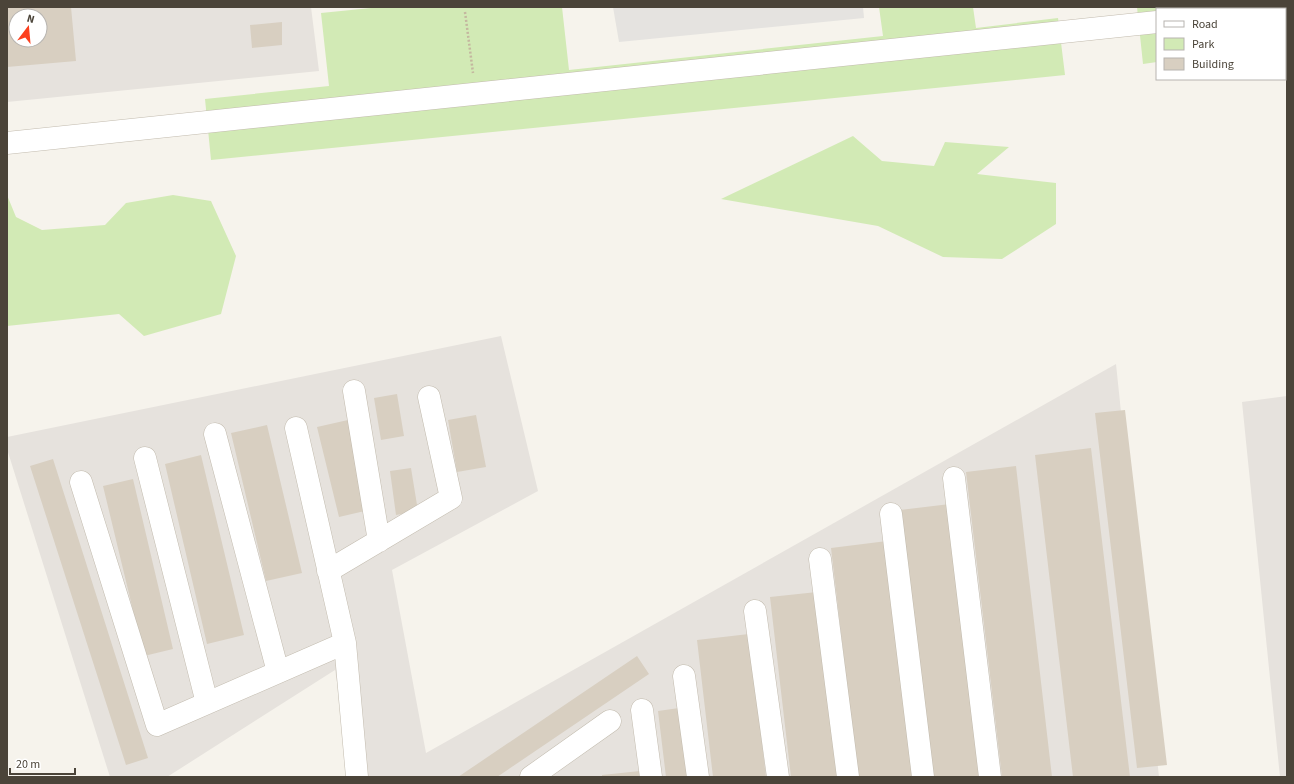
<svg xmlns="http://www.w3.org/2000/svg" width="1294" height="784" font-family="'Source Sans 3',sans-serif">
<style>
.industrial{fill:#e6e2dd;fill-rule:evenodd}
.green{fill:#d2eab5}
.parking{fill:#e5e3e0}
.building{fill:#d8cfc1;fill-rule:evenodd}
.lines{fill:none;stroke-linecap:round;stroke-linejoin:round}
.minor-casing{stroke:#c2bbae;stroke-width:23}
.path{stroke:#c4b79f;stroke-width:2.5;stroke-dasharray:2 2;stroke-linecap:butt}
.minor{stroke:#fff;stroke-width:22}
</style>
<rect width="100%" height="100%" fill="#f6f3ec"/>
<path class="industrial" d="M 7,7 L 311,7 L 319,71 L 7,102 ZM 16,16 L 40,16 L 40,40 L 16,40 Z
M 501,336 L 538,491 L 392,570 L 426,753 L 1116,364 L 1159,777 L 353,777 L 335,670 L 167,777 L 110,777 L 7,449 L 7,437 Z
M 1287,396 L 1287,777 L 1280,777 L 1242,402 Z"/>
<path class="green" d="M 381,7 L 562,7 L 569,70 L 883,36 L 879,7 L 973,7 L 976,28 L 1058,18 L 1065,75 L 211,160 L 205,99 L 329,86 L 321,13 Z
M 1137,7 L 1287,7 L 1287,49 L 1285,49 L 1285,9 L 1157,9 L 1157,62 L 1143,64 Z
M 853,136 L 882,161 L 934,166 L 945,142 L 1009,147 L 977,174 L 1056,183 L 1056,224 L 1002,259 L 943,257 L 878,226 L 721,199 Z
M 7,195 L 16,217 L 42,230 L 105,225 L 126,203 L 173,195 L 211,201 L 236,256 L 221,314 L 144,336 L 119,314 L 7,326 Z"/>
<path class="parking" d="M 613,7 L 863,7 L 864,18 L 619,42 Z"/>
<path class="building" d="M 7,7 L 71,7 L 76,61 L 7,67 ZM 16,16 L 40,16 L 40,40 L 16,40 Z
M 282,22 L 282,45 L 252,48 L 250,25 Z
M 397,394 L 404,436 L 381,440 L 374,398 Z
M 1125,410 L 1167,765 L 1137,768 L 1095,413 Z
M 476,415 L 486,467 L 457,472 L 448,420 Z
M 348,420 L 369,510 L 339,517 L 317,427 Z
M 267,425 L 302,573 L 266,581 L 231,433 Z
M 1091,448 L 1130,777 L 1073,777 L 1035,455 Z
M 201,455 L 244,635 L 207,644 L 165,464 Z
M 53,459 L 148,758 L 126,765 L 30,466 Z
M 1016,466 L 1052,777 L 1002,777 L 966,472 Z
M 411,468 L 418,511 L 396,515 L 390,471 Z
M 133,479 L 173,649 L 144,656 L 103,486 Z
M 950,504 L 982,777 L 931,777 L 900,510 Z
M 887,541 L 915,777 L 858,777 L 831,548 Z
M 817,592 L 839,777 L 791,777 L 770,597 Z
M 749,634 L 766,777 L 713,777 L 697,640 Z
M 637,656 L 649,674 L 497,777 L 458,777 Z
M 679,708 L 687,777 L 666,777 L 658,711 Z
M 640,771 L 641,777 L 602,777 L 602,775 Z"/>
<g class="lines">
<defs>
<path id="minor" d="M 1278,9 L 1287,8
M 7,143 L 1157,22
M 354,391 L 379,541
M 296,428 L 345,643
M 215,434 L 278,672
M 145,458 L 207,703
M 954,478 L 990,777
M 81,482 L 157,725 L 345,643 L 357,777
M 891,514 L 923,777
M 820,559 L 848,777
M 328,571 L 451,498 L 429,397
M 755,611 L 778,777
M 684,676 L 698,777
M 642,710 L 651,777
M 531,777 L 610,721"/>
</defs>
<use href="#minor" class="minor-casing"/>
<path class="path" d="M 465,12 L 473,73"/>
<use href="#minor" class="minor"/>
</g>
<rect width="1294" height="784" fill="none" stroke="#4b4439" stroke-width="16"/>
<rect x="1156" y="8" width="130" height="72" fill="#ffffff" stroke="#b7b4b0"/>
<rect x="1164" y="21" width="20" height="6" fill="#ffffff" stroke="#b7b4b0"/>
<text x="1192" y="28" font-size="12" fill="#4b4439">Road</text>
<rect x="1164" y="38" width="20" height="12" fill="#d2eab5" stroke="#b7b4b0"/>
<text x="1192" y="48" font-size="12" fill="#4b4439">Park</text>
<rect x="1164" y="58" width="20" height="12" fill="#d8cfc1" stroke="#b7b4b0"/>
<text x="1192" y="68" font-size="12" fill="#4b4439">Building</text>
<g transform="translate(28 28) rotate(16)"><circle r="19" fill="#ffffff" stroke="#b7b4b0"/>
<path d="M0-3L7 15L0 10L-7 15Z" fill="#fc3f1d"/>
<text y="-6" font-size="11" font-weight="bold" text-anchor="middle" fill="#4b4439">N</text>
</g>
<path d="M10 768v6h65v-6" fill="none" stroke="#4b4439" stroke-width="2"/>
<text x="16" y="768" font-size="12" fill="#4b4439" stroke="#ffffff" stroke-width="3" paint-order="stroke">20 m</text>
</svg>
